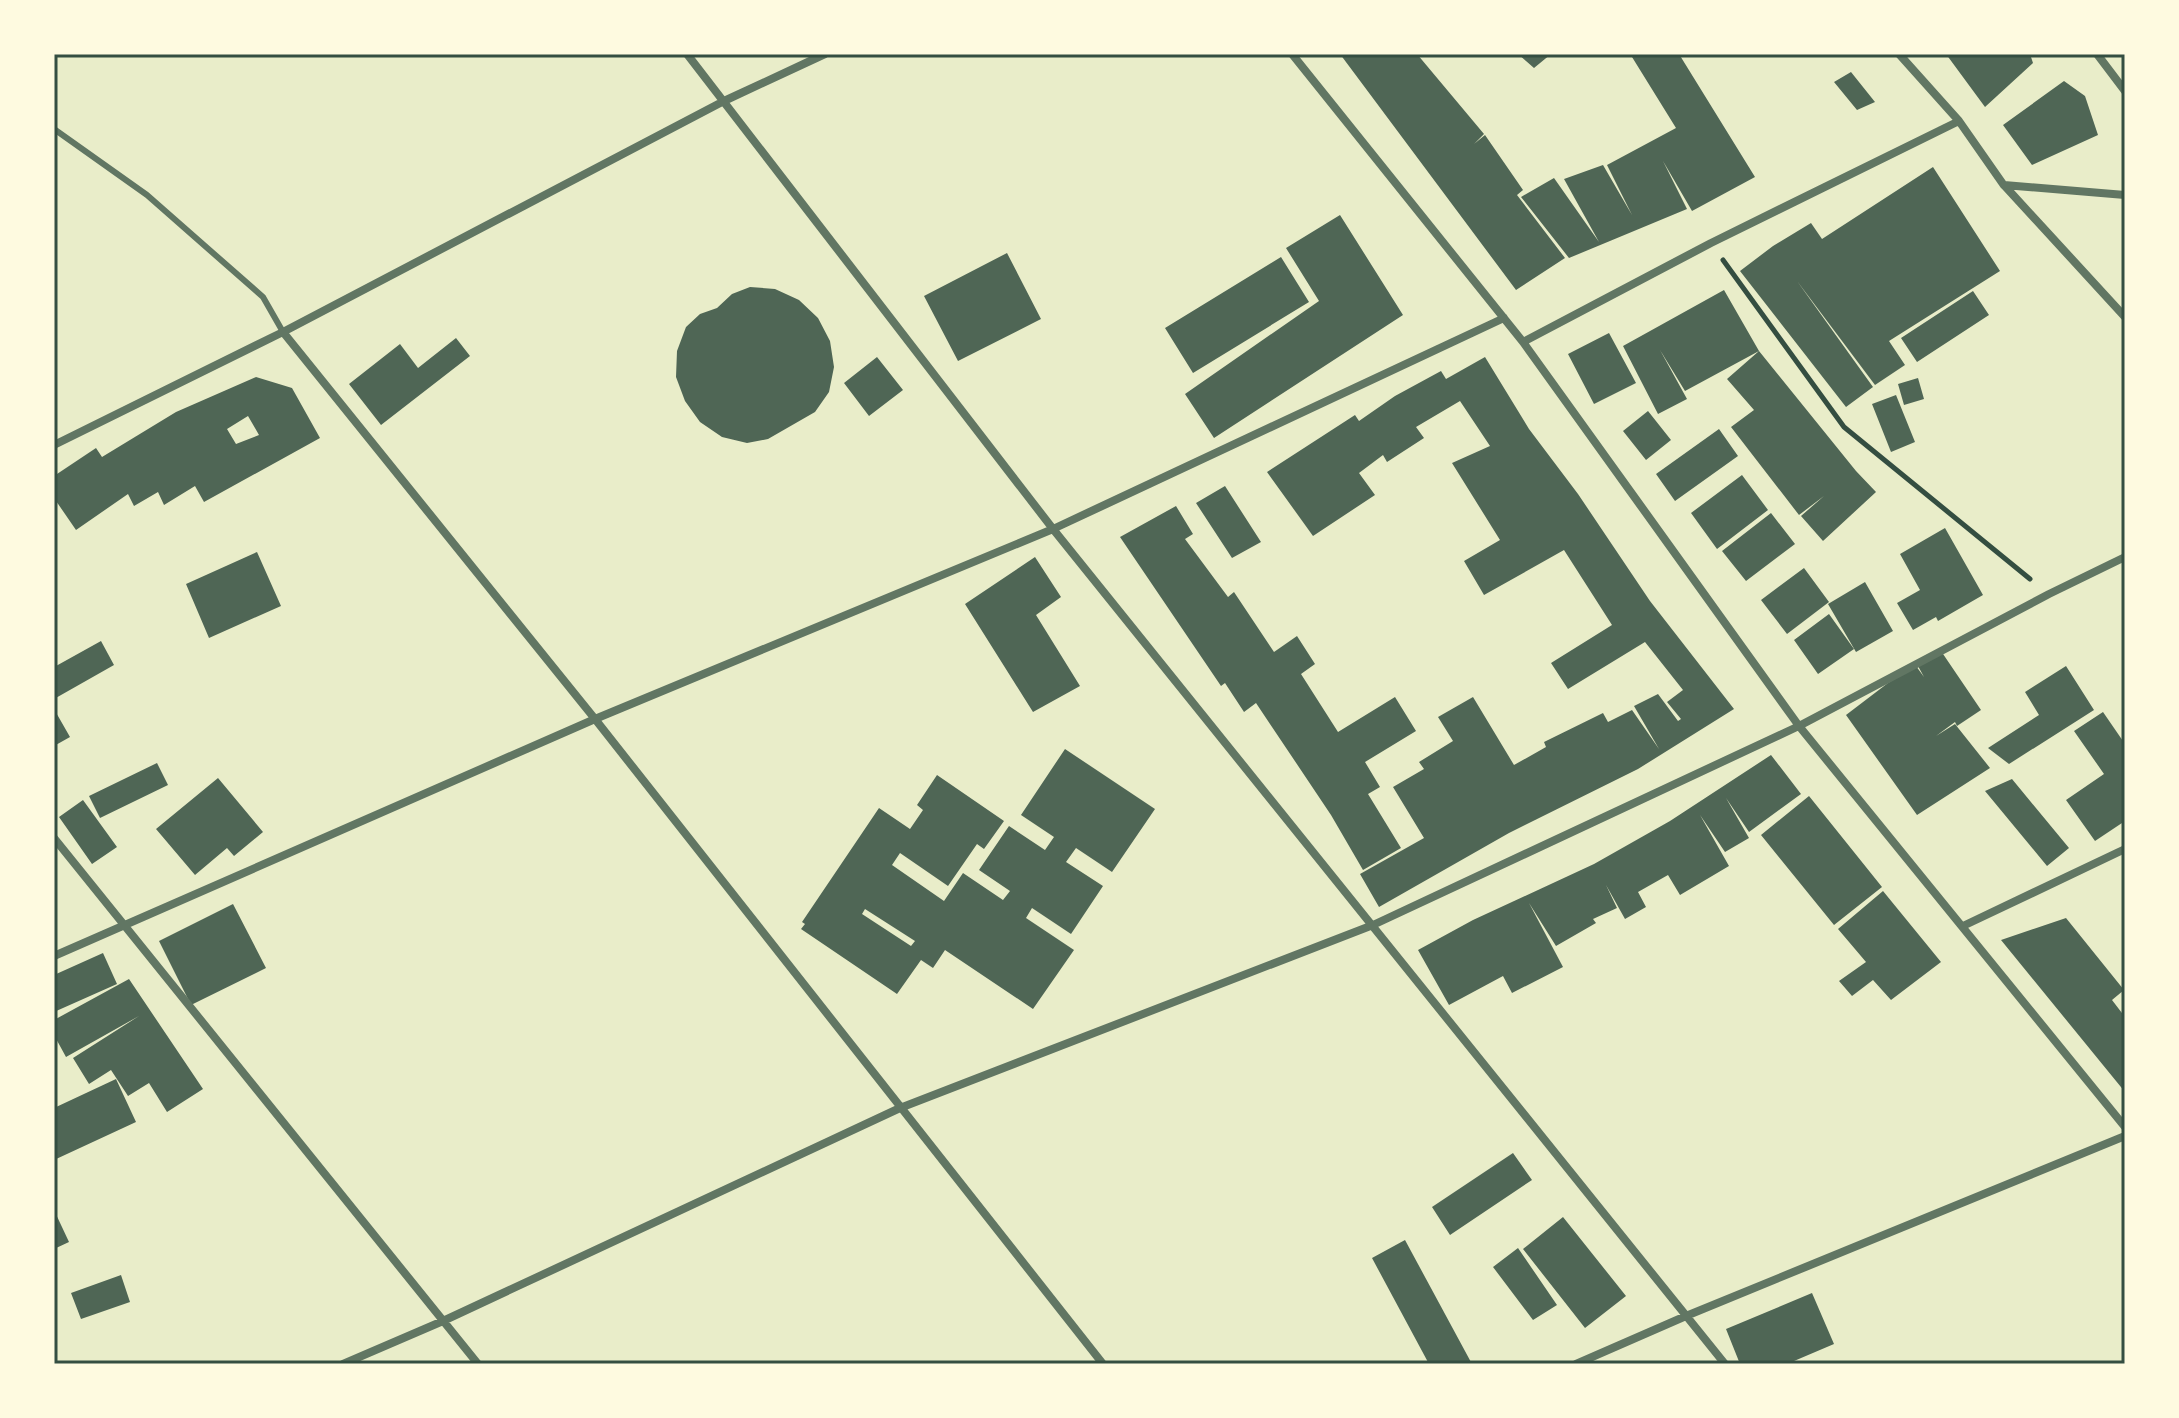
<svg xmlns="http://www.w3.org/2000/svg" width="2179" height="1418" font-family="'Public Sans',sans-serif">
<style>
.building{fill:#4f6655;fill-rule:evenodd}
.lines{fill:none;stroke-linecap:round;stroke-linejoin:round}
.path{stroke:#344e41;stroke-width:5}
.service{stroke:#617663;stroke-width:6}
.minor{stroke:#617663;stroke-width:8}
.neatline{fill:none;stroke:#344e41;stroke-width:3}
</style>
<rect width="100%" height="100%" fill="#e9edc9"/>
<path class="building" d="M 1340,54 L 1417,54 L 1484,134 L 1474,144 L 1485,135 L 1523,190 L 1517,195 L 1565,258 L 1516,290 Z
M 1518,54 L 1551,54 L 1534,68 Z
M 1637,54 L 1679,54 L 1755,177 L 1692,211 L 1663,161 L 1687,209 L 1569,258 L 1521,197 L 1554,178 L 1599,242 L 1564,179 L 1603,165 L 1632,215 L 1607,165 L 1676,128 L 1632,57 Z
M 1946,54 L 2030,54 L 2033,63 L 1985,107 Z
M 1851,72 L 1875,102 L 1857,110 L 1834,82 Z
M 2064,81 L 2085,96 L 2098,135 L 2032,165 L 2003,125 Z
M 1933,167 L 2000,271 L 1889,341 L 1905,365 L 1875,385 L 1797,281 L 1873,387 L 1846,407 L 1740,271 L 1773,246 L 1811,223 L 1822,239 Z
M 1340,215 L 1403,315 L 1214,438 L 1185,394 L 1319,301 L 1286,248 Z
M 1007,253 L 1041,319 L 958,361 L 924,296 Z
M 1281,257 L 1309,302 L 1193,373 L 1165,328 Z
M 750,287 L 775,289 L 799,300 L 818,318 L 830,341 L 834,367 L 829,392 L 815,412 L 768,439 L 747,443 L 722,437 L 700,422 L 685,401 L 676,377 L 677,351 L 686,327 L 700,314 L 717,308 L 732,294 Z
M 1724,290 L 1759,351 L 1856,471 L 1876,492 L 1823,541 L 1801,516 L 1824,496 L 1799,515 L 1731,427 L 1754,410 L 1727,379 L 1759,351 L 1685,391 L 1660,350 L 1687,399 L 1658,414 L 1623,346 Z
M 1973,291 L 1989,315 L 1917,362 L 1901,338 Z
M 1609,333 L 1636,383 L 1594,404 L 1568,354 Z
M 456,338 L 470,356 L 381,425 L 349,384 L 400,344 L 418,368 Z
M 877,357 L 903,390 L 869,416 L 844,383 Z
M 1485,357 L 1529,429 L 1578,494 L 1650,601 L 1734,709 L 1638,769 L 1509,833 L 1379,907 L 1360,874 L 1424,838 L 1393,787 L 1424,769 L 1419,762 L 1453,741 L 1438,717 L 1473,697 L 1514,765 L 1546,747 L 1544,742 L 1603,713 L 1608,722 L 1632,710 L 1659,749 L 1634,706 L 1658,694 L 1678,721 L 1681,719 L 1667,702 L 1683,690 L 1645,642 L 1568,689 L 1551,663 L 1612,625 L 1564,550 L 1484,595 L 1464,561 L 1500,540 L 1452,463 L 1490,446 L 1460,401 L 1416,427 L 1424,438 L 1387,462 L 1383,455 L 1359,473 L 1375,495 L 1313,536 L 1267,472 L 1355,415 L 1359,421 L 1395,396 L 1441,371 L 1446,379 Z
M 256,377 L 292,388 L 320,438 L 204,502 L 195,486 L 164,505 L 158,492 L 134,506 L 128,494 L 76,530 L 54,498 L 54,476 L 96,448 L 102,457 L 176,412 ZM 248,416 L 259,435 L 236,444 L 227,429 Z
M 1918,378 L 1924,399 L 1904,405 L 1898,384 Z
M 1896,395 L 1915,442 L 1891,452 L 1872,404 Z
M 1648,411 L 1671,440 L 1646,460 L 1623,431 Z
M 1719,429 L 1738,456 L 1675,501 L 1656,474 Z
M 1742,475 L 1768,510 L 1717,549 L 1691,513 Z
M 1225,486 L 1261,542 L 1232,558 L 1196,503 Z
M 1176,506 L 1193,534 L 1185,539 L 1228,597 L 1234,592 L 1274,652 L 1297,636 L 1315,664 L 1301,674 L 1338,732 L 1395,697 L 1416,731 L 1365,762 L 1380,787 L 1368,794 L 1401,848 L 1363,870 L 1331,815 L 1256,703 L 1244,712 L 1225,683 L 1221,686 L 1120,537 Z
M 1771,513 L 1795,544 L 1746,581 L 1722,551 Z
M 1945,528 L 1983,595 L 1938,621 L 1936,617 L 1913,630 L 1897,603 L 1920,590 L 1900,554 Z
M 257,552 L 281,606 L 209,638 L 186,584 Z
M 1035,557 L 1061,597 L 1036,615 L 1080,686 L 1033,712 L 965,604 Z
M 1804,568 L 1829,602 L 1787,634 L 1761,600 Z
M 1865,582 L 1893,631 L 1856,652 L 1828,604 Z
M 1829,614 L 1854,649 L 1818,674 L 1794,640 Z
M 101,641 L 114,665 L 54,699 L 54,662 L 56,666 Z
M 1941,651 L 1981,710 L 1957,726 L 1955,722 L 1936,736 L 1955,724 L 1990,768 L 1917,815 L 1846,715 L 1888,683 L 1916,666 L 1924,677 L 1918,666 Z
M 2066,666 L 2094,710 L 2009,764 L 1988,748 L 2039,715 L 2025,692 Z
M 54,709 L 70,737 L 54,746 Z
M 2103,712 L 2125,744 L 2125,821 L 2095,841 L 2066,800 L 2104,774 L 2074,731 Z
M 1065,749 L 1155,809 L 1112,872 L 1076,848 L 1066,862 L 1103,886 L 1071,934 L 1032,908 L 1026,918 L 1074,950 L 1033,1009 L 945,950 L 933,968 L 921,960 L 897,994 L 801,929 L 805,924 L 802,922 L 879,808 L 910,829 L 923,810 L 917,805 L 937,775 L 1004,821 L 984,849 L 977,844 L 948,886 L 900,853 L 892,865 L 944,901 L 963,873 L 1003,900 L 1010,891 L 979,870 L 1009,826 L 1045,850 L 1054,837 L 1021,815 ZM 865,909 L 915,941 L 911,946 L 862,914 Z
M 1771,755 L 1801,794 L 1749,832 L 1726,798 L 1749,838 L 1725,852 L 1700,815 L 1729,866 L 1680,895 L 1668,875 L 1638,892 L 1646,907 L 1625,919 L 1606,885 L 1617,908 L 1593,919 L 1596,923 L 1556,946 L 1529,903 L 1563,967 L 1512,993 L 1503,976 L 1449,1005 L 1418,950 L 1473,920 L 1594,864 L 1670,821 Z
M 157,763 L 168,785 L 100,818 L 89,796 Z
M 218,778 L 263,832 L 234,856 L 227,848 L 195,875 L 156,829 Z
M 2012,779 L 2069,848 L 2047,866 L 1985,791 Z
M 1809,796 L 1882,887 L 1834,925 L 1761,835 Z
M 83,800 L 117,847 L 92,864 L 59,817 Z
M 1883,891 L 1941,962 L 1891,1000 L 1873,980 L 1852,996 L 1839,981 L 1866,962 L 1838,929 Z
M 233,904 L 266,968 L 191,1005 L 159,941 Z
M 2066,918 L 2124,990 L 2112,1000 L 2125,1017 L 2125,1092 L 2001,940 Z
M 103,953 L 117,984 L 54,1012 L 54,975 Z
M 129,979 L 203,1089 L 167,1112 L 149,1083 L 128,1096 L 111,1070 L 89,1084 L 73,1058 L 139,1016 L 66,1057 L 54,1035 L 54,1020 Z
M 116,1079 L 136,1122 L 54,1160 L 54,1108 Z
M 1513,1153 L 1532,1180 L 1450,1235 L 1432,1207 Z
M 54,1210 L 69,1242 L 54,1249 Z
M 1563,1217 L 1626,1296 L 1585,1328 L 1523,1249 Z
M 1405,1240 L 1472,1364 L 1429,1364 L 1372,1258 Z
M 1518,1248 L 1557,1305 L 1533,1320 L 1493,1267 Z
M 121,1275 L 130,1302 L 81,1319 L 71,1293 Z
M 1812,1293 L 1834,1344 L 1787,1364 L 1740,1364 L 1726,1329 Z"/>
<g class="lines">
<path class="path" d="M 1723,260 L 1844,427 L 2030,579"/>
<path class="service" d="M 54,129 L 147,195 L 263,297 L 283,332"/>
<path class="minor" d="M 687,54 L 1053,529 L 1725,1364
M 1292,54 L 1523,342 L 1799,726 L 2125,1127
M 1899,54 L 1959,121 L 2003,184 L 2125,317
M 2097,54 L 2125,91
M 2004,185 L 2125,195
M 283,332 L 595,719 L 1103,1364
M 1523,342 L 1711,243 L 1959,121
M 54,445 L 283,332 L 724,101 L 825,54
M 54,838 L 478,1364
M 1963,926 L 2125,849
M 54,956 L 595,719 L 1053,529 L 1504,318
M 343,1364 L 443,1321 L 900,1108 L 1373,925 L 1799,726 L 2049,594 L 2125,557
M 1576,1364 L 1686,1316 L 2125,1136"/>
</g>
<rect width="2179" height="1418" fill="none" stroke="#fefae0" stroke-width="112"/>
<rect x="56" y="56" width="2067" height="1306" class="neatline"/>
</svg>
